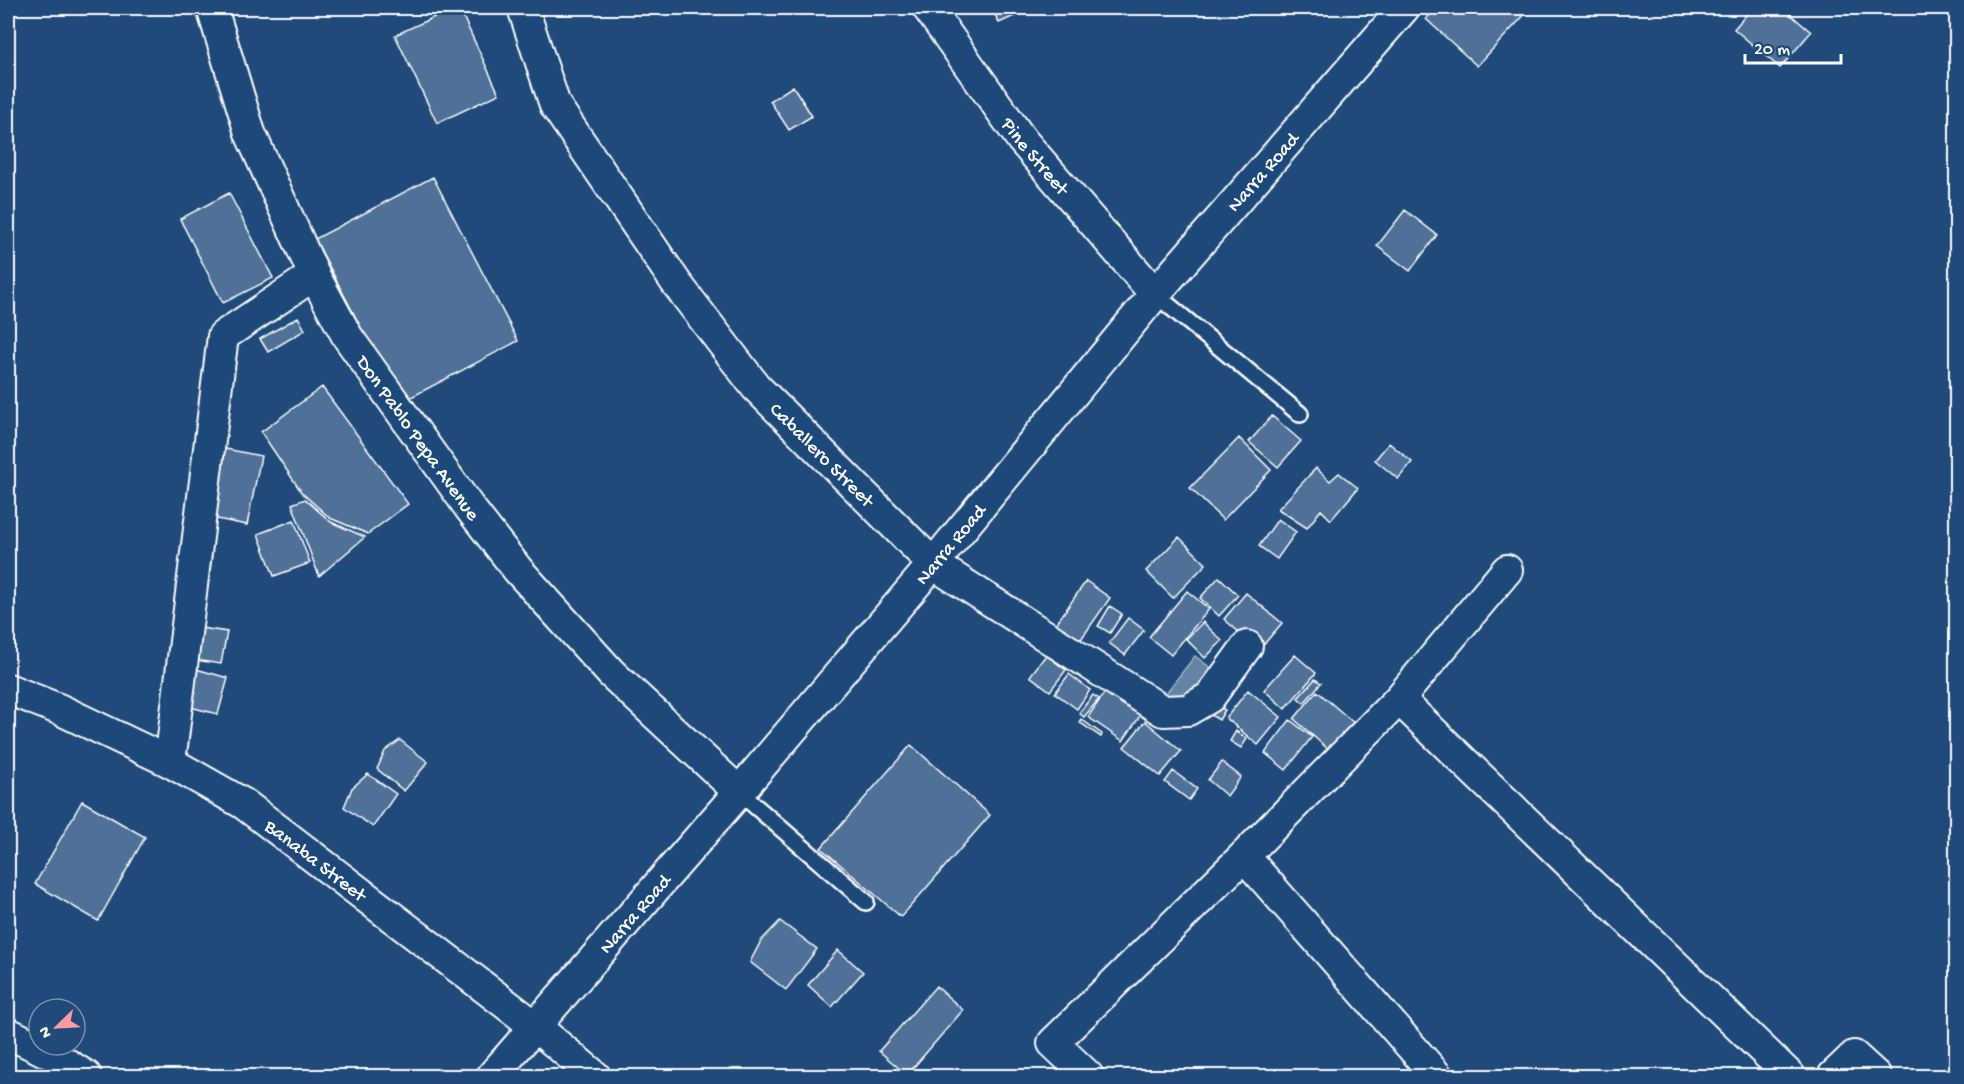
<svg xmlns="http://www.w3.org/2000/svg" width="1964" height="1084" font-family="'Gochi Hand',sans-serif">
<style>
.water{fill:#6583a4;stroke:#a3b5c8;stroke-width:1.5}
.building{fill:#507197;stroke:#fff;stroke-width:1.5}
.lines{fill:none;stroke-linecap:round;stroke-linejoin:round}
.service-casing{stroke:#fff;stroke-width:20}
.minor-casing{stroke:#fff;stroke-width:34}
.service{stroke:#1f4a7a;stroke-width:15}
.minor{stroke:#1f4a7a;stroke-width:30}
.labels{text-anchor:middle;stroke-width:5;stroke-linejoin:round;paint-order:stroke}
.street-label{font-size:20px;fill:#fff;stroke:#1f4a7a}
</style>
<rect width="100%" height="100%" fill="#1f4a7a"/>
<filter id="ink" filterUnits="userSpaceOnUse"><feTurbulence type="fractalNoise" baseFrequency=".0167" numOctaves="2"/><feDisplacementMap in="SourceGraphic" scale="12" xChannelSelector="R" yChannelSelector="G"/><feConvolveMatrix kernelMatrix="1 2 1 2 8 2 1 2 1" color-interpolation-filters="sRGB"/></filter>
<g filter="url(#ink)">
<path class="water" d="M 1195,656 L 1216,672 L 1183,715 L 1162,698 Z"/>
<path class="building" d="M 454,8 L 459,8 L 499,94 L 437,123 L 395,35 Z
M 992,8 L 1032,8 L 999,23 Z
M 1436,8 L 1524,8 L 1528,11 L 1477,66 L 1426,19 Z
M 1752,8 L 1783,8 L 1811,32 L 1780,68 L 1734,29 Z
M 793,86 L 812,116 L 789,130 L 770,101 Z
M 433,177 L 518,341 L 400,403 L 315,239 Z
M 229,193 L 273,278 L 223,303 L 180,219 Z
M 1405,210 L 1437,235 L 1410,271 L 1377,246 Z
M 298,317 L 305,330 L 268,352 L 260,339 Z
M 322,387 L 408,504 L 368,534 L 330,518 L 302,493 L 261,432 Z
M 1272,416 L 1301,441 L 1278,467 L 1249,442 Z
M 1239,438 L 1271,470 L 1223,520 L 1190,488 Z
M 1389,443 L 1412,462 L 1398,479 L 1375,460 Z
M 221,448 L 261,456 L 247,525 L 207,517 Z
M 1316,468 L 1330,481 L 1339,473 L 1358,488 L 1331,520 L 1321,510 L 1307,528 L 1278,509 Z
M 305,499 L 331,522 L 365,537 L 319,576 L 292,504 Z
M 1278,519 L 1296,532 L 1277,559 L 1259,546 Z
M 294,520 L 310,563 L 274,576 L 258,534 Z
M 1179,537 L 1206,564 L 1173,598 L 1146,571 Z
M 1219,577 L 1238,595 L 1219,616 L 1200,598 Z
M 1086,581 L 1110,598 L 1077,645 L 1053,628 Z
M 1187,591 L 1209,609 L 1171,655 L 1149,637 Z
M 1246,593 L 1282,623 L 1259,650 L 1224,619 Z
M 1110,606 L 1122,614 L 1110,633 L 1098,626 Z
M 1128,618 L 1144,630 L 1125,655 L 1109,643 Z
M 1203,622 L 1222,641 L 1205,658 L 1186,639 Z
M 194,627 L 227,632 L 221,664 L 189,659 Z
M 1046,655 L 1066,670 L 1050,691 L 1030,676 Z
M 1295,655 L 1316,673 L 1285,709 L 1264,690 Z
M 196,669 L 228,678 L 218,714 L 186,706 Z
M 1069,674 L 1090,690 L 1077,709 L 1055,693 Z
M 1315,679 L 1321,683 L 1304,703 L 1298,698 Z
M 1107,689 L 1142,713 L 1123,741 L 1088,717 Z
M 1248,690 L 1281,717 L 1258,745 L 1226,718 Z
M 1317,691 L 1354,723 L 1330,751 L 1294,719 Z
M 1093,695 L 1099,699 L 1084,717 L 1079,713 Z
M 1211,702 L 1225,710 L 1219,720 L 1206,712 Z
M 1081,719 L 1102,734 L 1101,737 L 1079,722 Z
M 1290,720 L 1312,737 L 1286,770 L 1265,753 Z
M 1145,721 L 1181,751 L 1160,776 L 1124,747 Z
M 1236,731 L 1247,739 L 1241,748 L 1230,741 Z
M 400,740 L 428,762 L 404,791 L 377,769 L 385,751 Z
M 911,745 L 990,815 L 901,917 L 821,848 Z
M 1222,762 L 1241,777 L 1227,796 L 1208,780 Z
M 1173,771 L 1197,789 L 1189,800 L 1165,782 Z
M 368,774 L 396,794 L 373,827 L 344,807 L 352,788 Z
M 82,801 L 145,837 L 98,921 L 35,884 Z
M 780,921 L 817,949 L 786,990 L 750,962 L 761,941 Z
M 838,950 L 863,972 L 832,1007 L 808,985 Z
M 936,986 L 963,1010 L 907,1075 L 879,1051 Z"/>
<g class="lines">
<defs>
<path id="service" d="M 1155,294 L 1300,414
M 739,792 L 866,902"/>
<g id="minor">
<path id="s1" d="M 212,8 L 250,133 L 314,275 L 347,336 L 469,507 L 518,570 L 611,673 L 739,792"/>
<path id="s2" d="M 523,8 L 555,105 L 677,284 L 756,387 L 933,564 L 1163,711 L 1188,710 L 1210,697 L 1247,646"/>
<path id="s3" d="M 928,8 L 1022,140 L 1155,294"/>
<path id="s4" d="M 8,689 L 61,710 L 170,762 L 244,804 L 536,1027 L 595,1076"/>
<path d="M 1399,699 L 1790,1076"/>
<path d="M 170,762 L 223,336 L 314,275"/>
<path d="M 1244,856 L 1437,1076"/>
<path d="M 8,1033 L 49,1053 L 86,1076"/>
<path id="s5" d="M 492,1076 L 739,792 L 933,564 L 1155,294 L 1404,8"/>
<path d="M 1088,1076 L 1053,1043 L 1244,856 L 1399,699 L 1507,570"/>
<path d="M 1833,1076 L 1854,1056 L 1876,1076"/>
</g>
</defs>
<use href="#service" class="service-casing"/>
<use href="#minor" class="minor-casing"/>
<use href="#service" class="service"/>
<use href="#minor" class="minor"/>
</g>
</g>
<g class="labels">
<g class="street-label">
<text dy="7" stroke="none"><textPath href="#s3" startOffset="183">Pine Street</textPath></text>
<text dy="7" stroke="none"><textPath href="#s5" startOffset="1188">Narra Road</textPath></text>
<text dy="7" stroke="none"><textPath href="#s1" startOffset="480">Don Pablo Pepa Avenue</textPath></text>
<text dy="7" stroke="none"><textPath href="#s2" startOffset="543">Caballero Street</textPath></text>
<text dy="7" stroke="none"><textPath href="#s5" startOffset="702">Narra Road</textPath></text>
<text dy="7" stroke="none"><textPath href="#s4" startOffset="354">Banaba Street</textPath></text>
<text dy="7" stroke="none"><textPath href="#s5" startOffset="216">Narra Road</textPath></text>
</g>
</g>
<rect width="1964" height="1084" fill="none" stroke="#1f4a7a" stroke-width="30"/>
<rect x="15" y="15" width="1934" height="1054" fill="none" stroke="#fff" stroke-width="2" filter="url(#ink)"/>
<g transform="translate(57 1027) rotate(246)"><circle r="28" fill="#1f4a7a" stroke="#7992af" stroke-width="1.5"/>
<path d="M0-4.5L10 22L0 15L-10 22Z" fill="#ff9aa2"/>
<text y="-9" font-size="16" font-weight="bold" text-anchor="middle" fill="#ffffff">N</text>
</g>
<path d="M1745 54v9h96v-9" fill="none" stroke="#ffffff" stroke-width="3"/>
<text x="1754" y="54" font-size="18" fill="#ffffff" stroke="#1f4a7a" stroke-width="4.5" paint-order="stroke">20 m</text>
</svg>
